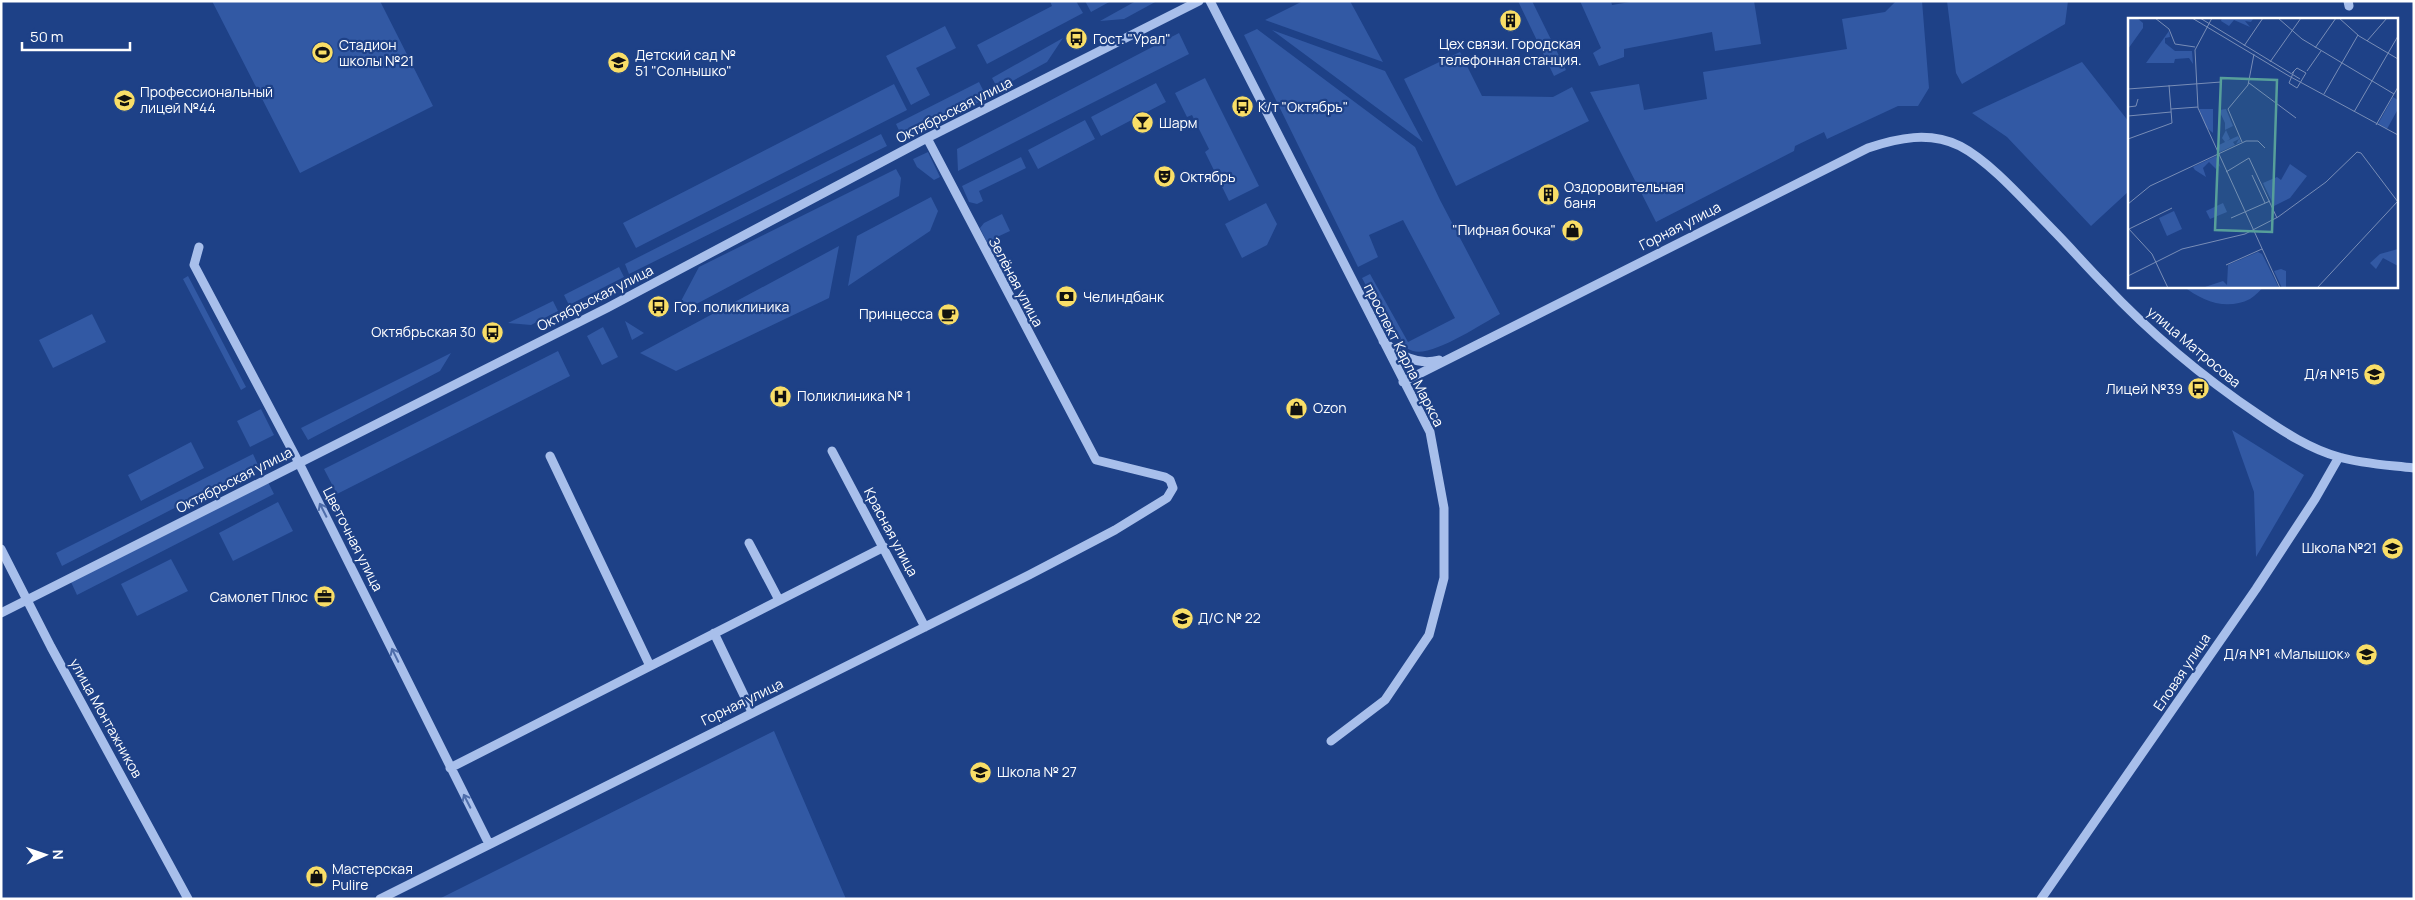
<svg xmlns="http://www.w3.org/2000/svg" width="2415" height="900" font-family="Manrope,sans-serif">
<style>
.green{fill:#3259a4}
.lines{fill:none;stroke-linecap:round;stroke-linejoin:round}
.minor{stroke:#a8bfeb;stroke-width:9}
.oneway{stroke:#4e6daa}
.labels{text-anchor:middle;stroke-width:4.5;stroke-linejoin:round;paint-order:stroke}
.poi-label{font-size:14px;fill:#fff;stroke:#1e4187;text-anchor:start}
.street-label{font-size:14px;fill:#fff;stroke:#1e4187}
.inset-road{fill:none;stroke:#788db7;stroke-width:1}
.view{fill:#579f9a;fill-opacity:0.15;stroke:#579f9a;stroke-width:2.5}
.inset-edge{fill:none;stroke:#fff;stroke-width:2.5}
</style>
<rect width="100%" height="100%" fill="#1e4187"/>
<path class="green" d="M 212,1 L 380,1 L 433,106 L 300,173 Z
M 1050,1 L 1076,1 L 1083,13 L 987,64 L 977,45 L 1052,6 Z
M 1085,1 L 1111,1 L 1091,12 Z
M 1136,1 L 1157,1 L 1124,19 L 1100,21 Z
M 1303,1 L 1350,1 L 1383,62 L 1265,20 Z
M 1518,1 L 1532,1 L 1566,70 L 1554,76 Z
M 1580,1 L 1611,1 L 1612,5 L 1636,1 L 1754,1 L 1761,44 L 1715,51 L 1712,32 L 1624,49 L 1624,57 L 1599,66 L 1593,53 L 1601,48 Z
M 1896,1 L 1922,1 L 1929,88 L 1918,106 L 1898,106 L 1827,139 L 1824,132 L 1795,146 L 1794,151 L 1656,222 L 1590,92 L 1639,84 L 1644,110 L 1707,99 L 1703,72 L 1847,49 L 1842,19 L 1885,12 Z
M 1947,1 L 2068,1 L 2065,24 L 1962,84 L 1956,73 Z
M 945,26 L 956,48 L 916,68 L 930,95 L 911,105 L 886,56 Z
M 1257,29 L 1415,147 L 1440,200 L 1500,314 C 1481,324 1433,357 1413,351 C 1406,349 1399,343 1394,338 L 1362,278 L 1370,274 L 1408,342 L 1455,318 L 1403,220 L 1369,235 L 1378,257 L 1358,267 L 1244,35 Z
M 1272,30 L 1385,71 L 1423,142 Z
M 1179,33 L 1189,54 L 958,171 L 957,149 Z
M 1063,38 L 1047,62 L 998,89 L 992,78 Z
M 1460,52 L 1482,96 L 1553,97 L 1572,87 L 1589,121 L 1456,186 L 1404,79 Z
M 2082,62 L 2129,122 L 2129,191 L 2091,226 L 2007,137 L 1972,113 Z
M 1205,78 L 1259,186 L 1229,201 L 1205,152 L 1209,149 L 1192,115 L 1187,117 L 1175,93 Z
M 979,82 L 987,98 L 904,141 L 896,124 Z
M 1156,83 L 1166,102 L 1101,136 L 1091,117 Z
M 894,84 L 907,110 L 636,248 L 623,223 Z
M 1085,120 L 1095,139 L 1038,169 L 1028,150 Z
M 881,134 L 887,146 L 629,274 L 625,264 Z
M 928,152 L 940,177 L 934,180 L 917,167 L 913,159 Z
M 1021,157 L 1026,168 L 979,191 L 983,201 L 977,204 L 969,202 L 962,186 Z
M 896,169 L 901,178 L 899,196 L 687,309 L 681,301 L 699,267 Z
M 931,197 L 938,211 L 930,231 L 848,286 L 857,236 Z
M 1266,203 L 1277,224 L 1267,245 L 1242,258 L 1225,224 Z
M 1002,214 L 1010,231 L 997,237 L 1017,279 L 1008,284 L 980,228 L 984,223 Z
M 839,246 L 829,298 L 676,371 L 640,353 Z
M 619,267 L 624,277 L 569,305 L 564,295 Z
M 188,276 L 246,387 L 241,390 L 183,279 Z
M 2183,286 L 2265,286 C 2260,290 2255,296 2250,299 C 2226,311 2202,301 2183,286 Z
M 553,301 L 558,311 L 531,325 L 508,323 Z
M 92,314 L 106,342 L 53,368 L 39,340 Z
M 625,321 L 644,333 L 632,340 Z
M 603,327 L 618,357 L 602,365 L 587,336 Z
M 558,351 L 570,376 L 337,494 L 324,469 Z
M 451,353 L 440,371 L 308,440 L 301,428 Z
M 261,409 L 274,435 L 250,447 L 237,421 Z
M 2232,430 L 2304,475 L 2256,557 L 2254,492 Z
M 191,442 L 204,468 L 141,501 L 128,475 Z
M 253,454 L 258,465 L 62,566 L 56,553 Z
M 268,482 L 274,494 L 77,595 L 71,582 Z
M 278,502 L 293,531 L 233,561 L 219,533 Z
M 171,559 L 188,591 L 137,616 L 121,584 Z
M 774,731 L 846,899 L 439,899 Z"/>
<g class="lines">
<path class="minor" d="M 1210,1 L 1430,432 L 1444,508 L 1444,578 L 1429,635 L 1385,700 L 1331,741
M 2348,1 L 2349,6
M 199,247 L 194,265 L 299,463 L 489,844
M 1383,341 C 1399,355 1417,366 1439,360
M 1403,382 L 1868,148 C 1898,138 1929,131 1960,146 C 1991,162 2027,204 2052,229 C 2070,247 2086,266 2104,284 C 2150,333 2204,378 2259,415 C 2284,432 2310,449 2339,457 C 2363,464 2389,465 2414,468
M 832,451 L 925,627
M 550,456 L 650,666
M 749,543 L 779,600
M 1,549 L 51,647 L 188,899
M 1,613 L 607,308 L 927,138 L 1199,1
M 714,633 L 752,712
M 450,768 L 884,547
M 380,899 L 1029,575 L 1115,530 L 1167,498 L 1173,488 L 1170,480 L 1165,477 L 1096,460 L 927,138
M 2041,899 L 2256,589 L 2315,499 L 2339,457"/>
</g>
<defs><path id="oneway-shaft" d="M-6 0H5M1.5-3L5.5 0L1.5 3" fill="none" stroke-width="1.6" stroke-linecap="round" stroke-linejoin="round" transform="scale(1.25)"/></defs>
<g class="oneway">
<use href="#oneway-shaft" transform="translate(323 510) rotate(-117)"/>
<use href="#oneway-shaft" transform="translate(395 655) rotate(-116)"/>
<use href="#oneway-shaft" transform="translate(467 801) rotate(-117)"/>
</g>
<defs>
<symbol id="building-disc" viewBox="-11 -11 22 22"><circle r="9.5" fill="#f9de67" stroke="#1e4187"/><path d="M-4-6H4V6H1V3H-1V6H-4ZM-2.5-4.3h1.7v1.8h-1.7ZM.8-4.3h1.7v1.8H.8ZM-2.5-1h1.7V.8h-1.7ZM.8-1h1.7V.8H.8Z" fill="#111"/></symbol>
<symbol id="bus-disc" viewBox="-11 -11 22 22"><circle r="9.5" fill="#f9de67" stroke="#1e4187"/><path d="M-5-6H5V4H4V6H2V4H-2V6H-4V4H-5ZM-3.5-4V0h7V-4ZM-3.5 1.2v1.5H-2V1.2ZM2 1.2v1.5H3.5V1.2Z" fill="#111"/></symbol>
<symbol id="stadium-disc" viewBox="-11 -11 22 22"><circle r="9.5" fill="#f9de67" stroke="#1e4187"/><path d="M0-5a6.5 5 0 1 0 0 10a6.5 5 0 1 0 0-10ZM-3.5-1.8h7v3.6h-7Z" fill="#111"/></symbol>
<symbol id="school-disc" viewBox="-11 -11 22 22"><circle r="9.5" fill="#f9de67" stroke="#1e4187"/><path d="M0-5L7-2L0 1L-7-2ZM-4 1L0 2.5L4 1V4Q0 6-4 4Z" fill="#111"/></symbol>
<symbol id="university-disc" viewBox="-11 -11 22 22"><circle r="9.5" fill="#f9de67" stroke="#1e4187"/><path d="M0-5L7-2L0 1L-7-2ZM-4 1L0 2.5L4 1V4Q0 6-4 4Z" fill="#111"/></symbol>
<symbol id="bar-disc" viewBox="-11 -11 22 22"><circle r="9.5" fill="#f9de67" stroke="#1e4187"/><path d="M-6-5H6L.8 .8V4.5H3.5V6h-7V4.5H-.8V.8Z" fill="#111"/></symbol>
<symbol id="theatre-disc" viewBox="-11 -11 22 22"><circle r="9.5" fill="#f9de67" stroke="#1e4187"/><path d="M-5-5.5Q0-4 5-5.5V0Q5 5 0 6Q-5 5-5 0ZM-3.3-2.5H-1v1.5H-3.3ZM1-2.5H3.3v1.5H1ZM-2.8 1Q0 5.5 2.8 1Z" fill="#111"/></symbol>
<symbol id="shop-disc" viewBox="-11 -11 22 22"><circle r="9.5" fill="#f9de67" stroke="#1e4187"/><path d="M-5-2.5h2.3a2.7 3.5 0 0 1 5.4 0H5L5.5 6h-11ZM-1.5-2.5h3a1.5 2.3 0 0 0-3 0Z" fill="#111"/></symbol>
<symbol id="bank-disc" viewBox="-11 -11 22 22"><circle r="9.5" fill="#f9de67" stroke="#1e4187"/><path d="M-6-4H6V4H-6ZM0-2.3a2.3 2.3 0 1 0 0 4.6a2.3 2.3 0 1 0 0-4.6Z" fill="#111"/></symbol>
<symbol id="cafe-disc" viewBox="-11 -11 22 22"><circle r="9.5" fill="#f9de67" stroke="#1e4187"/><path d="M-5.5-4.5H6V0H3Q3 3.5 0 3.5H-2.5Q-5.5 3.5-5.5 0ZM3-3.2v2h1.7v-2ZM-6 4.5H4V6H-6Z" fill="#111"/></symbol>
<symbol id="hospital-disc" viewBox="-11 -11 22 22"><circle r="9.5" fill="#f9de67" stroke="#1e4187"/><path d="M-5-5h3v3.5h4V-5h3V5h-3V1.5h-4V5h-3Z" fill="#111"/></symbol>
<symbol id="office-disc" viewBox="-11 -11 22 22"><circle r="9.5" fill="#f9de67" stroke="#1e4187"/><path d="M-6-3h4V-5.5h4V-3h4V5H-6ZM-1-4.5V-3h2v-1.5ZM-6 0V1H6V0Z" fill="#111"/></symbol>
</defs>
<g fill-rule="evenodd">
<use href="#building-disc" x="1498" y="8" width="25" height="25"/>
<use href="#bus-disc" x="1064" y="26" width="25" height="25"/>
<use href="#stadium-disc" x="310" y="40" width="25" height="25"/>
<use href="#school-disc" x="606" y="50" width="25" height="25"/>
<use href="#university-disc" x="112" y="88" width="25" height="25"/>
<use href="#bus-disc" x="1230" y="94" width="25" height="25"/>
<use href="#bar-disc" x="1130" y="110" width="25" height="25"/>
<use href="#theatre-disc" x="1152" y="164" width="25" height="25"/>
<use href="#building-disc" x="1536" y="182" width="25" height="25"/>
<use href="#shop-disc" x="1560" y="218" width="25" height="25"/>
<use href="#bank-disc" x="1054" y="284" width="25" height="25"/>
<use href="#bus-disc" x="646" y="294" width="25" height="25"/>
<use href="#cafe-disc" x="936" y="302" width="25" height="25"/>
<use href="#bus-disc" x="480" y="320" width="25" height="25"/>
<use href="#school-disc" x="2362" y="362" width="25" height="25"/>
<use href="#bus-disc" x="2186" y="376" width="25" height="25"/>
<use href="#hospital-disc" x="768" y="384" width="25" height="25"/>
<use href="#shop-disc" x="1284" y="396" width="25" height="25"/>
<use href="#school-disc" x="2380" y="536" width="25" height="25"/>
<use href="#office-disc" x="312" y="584" width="25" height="25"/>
<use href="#school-disc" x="1170" y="606" width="25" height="25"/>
<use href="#school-disc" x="2354" y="642" width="25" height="25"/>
<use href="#school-disc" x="968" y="760" width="25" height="25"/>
<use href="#shop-disc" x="304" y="864" width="25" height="25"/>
</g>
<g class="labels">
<g class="poi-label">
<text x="1093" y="44">Гост. "Урал"</text>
<text x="1510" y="49" text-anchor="middle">Цех связи. Городская<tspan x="1510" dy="16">телефонная станция.</tspan></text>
<text x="339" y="50">Стадион<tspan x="339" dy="16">школы №21</tspan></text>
<text x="635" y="60">Детский сад №<tspan x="635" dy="16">51 "Солнышко"</tspan></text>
<text x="140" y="97">Профессиональный<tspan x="140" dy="16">лицей №44</tspan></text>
<text x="1258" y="112">К/т "Октябрь"</text>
<text x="1159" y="128">Шарм</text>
<text x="1180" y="182">Октябрь</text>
<text x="1564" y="192">Оздоровительная<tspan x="1564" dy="16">баня</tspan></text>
<text x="1556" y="235" text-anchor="end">"Пифная бочка"</text>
<text x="1083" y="302">Челиндбанк</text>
<text x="674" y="312">Гор. поликлиника</text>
<text x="933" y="319" text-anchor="end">Принцесса</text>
<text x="476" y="337" text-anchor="end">Октябрьская 30</text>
<text x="2359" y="379" text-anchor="end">Д/я №15</text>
<text x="2183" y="394" text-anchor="end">Лицей №39</text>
<text x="797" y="401">Поликлиника № 1</text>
<text x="1313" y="413">Ozon</text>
<text x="2377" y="553" text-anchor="end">Школа №21</text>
<text x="308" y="602" text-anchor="end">Самолет Плюс</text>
<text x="1198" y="623">Д/С № 22</text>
<text x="2351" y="659" text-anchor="end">Д/я №1 «Малышок»</text>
<text x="997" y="777">Школа № 27</text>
<text x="332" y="874">Мастерская<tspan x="332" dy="16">Pulire</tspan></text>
</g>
<g class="street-label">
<text transform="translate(954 110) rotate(-27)" y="5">Октябрьская улица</text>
<text transform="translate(1680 226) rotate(-27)" y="5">Горная улица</text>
<text transform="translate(1016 282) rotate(62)" y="5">Зелёная улица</text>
<text transform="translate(595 298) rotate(-27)" y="5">Октябрьская улица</text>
<text transform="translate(2194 347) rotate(40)" y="5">улица Матросова</text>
<text transform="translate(1404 355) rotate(63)" y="5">проспект Карла Маркса</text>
<text transform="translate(234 480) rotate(-27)" y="5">Октябрьская улица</text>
<text transform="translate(891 532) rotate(62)" y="5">Красная улица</text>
<text transform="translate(353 539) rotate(63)" y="5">Цветочная улица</text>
<text transform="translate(2182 672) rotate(-56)" y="5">Еловая улица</text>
<text transform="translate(742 702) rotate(-26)" y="5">Горная улица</text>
<text transform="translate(106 718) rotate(61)" y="5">улица Монтажников</text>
</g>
</g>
<g transform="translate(2128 18)">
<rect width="270" height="270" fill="#1e4187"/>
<path d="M 0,0 L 9,0 L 15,5 L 15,10 L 0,31 ZM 94,0 L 123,0 L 125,1 L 123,4 L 117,3 L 122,9 L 106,2 L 101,8 L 93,3 ZM 41,13 L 42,19 L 37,20 L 37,25 L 47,33 L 64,33 L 65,46 L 61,40 L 47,41 L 46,45 L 18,45 ZM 265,79 L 270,82 L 270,91 L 259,111 L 250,106 ZM 71,91 L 85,91 L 85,115 L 78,109 ZM 98,91 L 105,108 L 97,112 L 97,105 L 91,92 ZM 98,112 L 102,121 L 99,123 L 110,118 L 113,124 L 108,126 L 111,121 L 105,124 L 107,127 L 92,134 L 89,128 L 97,124 L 94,120 ZM 88,138 L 93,150 L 90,146 L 88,151 L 81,144 L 75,150 L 78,159 L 67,152 L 65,149 ZM 162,146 L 179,158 L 162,180 L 146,188 L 135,165 L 149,159 L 153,162 ZM 95,185 L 99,194 L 82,201 L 78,193 ZM 46,193 L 54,211 L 39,218 L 31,200 ZM 270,231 L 270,248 L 255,240 L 248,251 L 242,245 L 252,236 ZM 130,234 L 134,236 L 151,270 L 74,270 L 95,263 L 99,267 L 100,247 ZM 153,251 L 158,253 L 158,270 L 154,270 L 146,253 Z" fill="#3259a4"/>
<path class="inset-road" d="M 27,0 L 41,11 L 47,26 L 67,29M 64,0 L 161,58 L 270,117M 72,0 L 172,61M 84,0 L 67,32 L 70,90 L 152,270M 150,0 L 174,21 L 266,76M 211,0 L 231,18 L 270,41M 239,23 L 259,0M 116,28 L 135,0M 187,30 L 208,0M 142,44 L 173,0M 179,53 L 193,33M 164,55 L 169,50 L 178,55 L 169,70 L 161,65 L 166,53M 121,65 L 168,100M 0,71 L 93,64M 196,76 L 230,17M 0,89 L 8,88 L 10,81M 43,91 L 70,89M 226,94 L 270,18M 0,98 L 43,94M 248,107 L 270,69M 0,121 L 44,105 L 41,67M 114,124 L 100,91 L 120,67 L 126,36M 98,154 L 121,140 L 149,200M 124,157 L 137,185M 0,186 L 22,168 L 118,123 L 130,123 L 137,130M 103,200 L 142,183M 0,210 L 24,236 L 40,270M 1,211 L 44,190M 98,247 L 134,231M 0,258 L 54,231 L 117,216 L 150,199 L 198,164 L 229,134 L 233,135 L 270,184M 189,270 L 270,183"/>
<path class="view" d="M 93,60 L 149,62 L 144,214 L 87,212 Z"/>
<rect width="270" height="270" class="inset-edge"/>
</g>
<rect width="2415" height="900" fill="none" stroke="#ffffff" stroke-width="5"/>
<g transform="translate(45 855) rotate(88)" stroke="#1e4187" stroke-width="4" paint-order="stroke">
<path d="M0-4L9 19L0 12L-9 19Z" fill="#ffffff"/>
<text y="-8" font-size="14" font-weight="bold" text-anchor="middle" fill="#ffffff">N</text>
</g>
<path d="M22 42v8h108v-8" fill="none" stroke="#ffffff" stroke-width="2.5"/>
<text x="30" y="42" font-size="15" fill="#ffffff" stroke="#1e4187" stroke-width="4" paint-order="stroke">50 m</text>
</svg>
